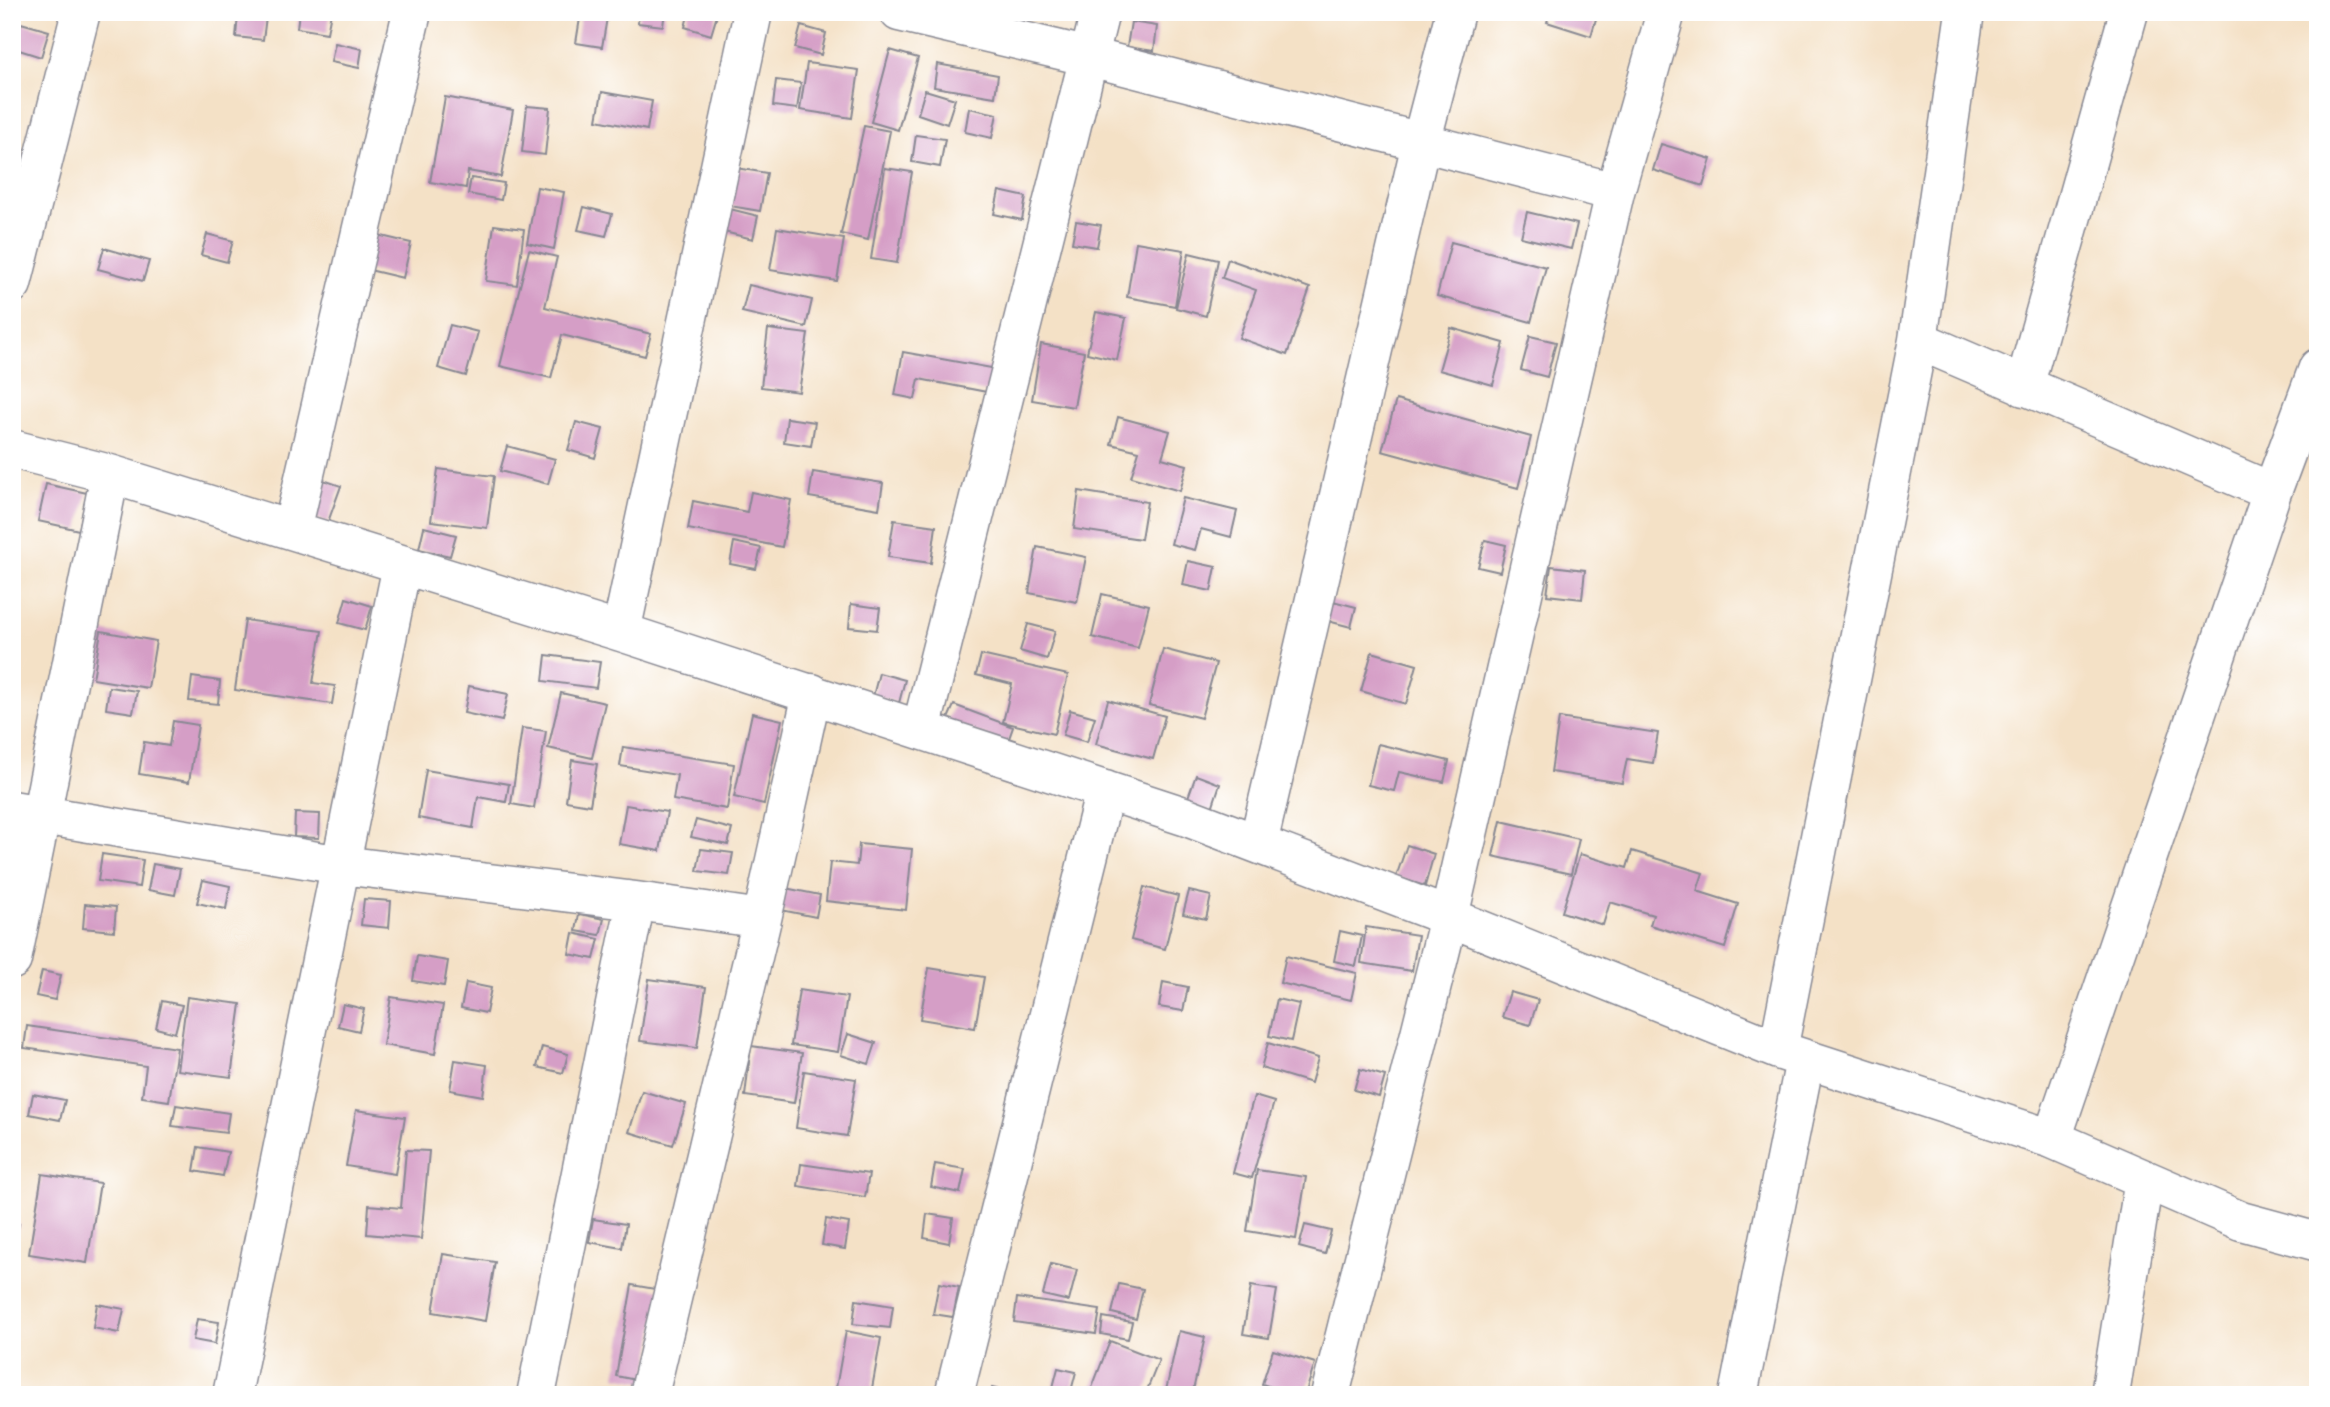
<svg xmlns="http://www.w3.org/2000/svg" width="2330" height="1407" font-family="Cardo,serif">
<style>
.building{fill:#d59ec6}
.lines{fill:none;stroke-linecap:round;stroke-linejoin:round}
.minor-casing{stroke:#888892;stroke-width:41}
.minor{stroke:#fff;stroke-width:38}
</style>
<rect width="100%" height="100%" fill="#fff"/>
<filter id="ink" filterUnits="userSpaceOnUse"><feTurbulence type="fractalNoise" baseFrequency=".0143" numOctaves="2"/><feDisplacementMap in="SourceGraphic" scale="14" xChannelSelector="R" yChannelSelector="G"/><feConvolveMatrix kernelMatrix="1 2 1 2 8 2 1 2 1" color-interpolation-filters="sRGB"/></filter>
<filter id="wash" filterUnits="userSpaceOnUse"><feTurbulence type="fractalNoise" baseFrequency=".00686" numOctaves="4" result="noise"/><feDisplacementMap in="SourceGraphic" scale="28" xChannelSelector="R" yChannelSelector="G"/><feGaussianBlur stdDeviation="1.57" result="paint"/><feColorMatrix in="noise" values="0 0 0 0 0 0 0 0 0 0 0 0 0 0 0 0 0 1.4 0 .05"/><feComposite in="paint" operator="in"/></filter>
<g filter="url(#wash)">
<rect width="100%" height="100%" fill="#f4e1c6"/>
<g id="blocks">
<path class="building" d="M 299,12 L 331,12 L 327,33 L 297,28 Z
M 581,12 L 608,12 L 602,47 L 576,43 Z
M 639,12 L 665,12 L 663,26 L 638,23 Z
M 689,12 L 718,12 L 711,35 L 685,27 Z
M 1550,12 L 1598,12 L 1591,36 L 1547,22 Z
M 238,15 L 266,17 L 263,40 L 236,37 Z
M 1131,22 L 1157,26 L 1154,51 L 1127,47 Z
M 21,23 L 49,31 L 41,57 L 13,48 Z
M 801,26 L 826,33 L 821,55 L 795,48 Z
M 335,43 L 362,49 L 359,68 L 331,62 Z
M 890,50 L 918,58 L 898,130 L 871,122 Z
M 807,63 L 859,70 L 852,118 L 800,110 Z
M 937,64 L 998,75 L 995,97 L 934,87 Z
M 776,80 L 801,83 L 797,109 L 773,106 Z
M 925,90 L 955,99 L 947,124 L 918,114 Z
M 602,92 L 652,101 L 647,130 L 597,120 Z
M 445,97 L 513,110 L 501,177 L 468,171 L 466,188 L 430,182 Z
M 527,106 L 550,108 L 545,155 L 522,152 Z
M 969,108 L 997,114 L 992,138 L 965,132 Z
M 864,126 L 890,131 L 868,240 L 841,234 Z
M 916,135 L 945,139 L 940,167 L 912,162 Z
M 1661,144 L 1711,159 L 1703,186 L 1653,170 Z
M 736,168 L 767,173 L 760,211 L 730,206 Z
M 885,168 L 912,172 L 897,263 L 871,259 Z
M 471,178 L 504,183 L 501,200 L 468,194 Z
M 537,187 L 564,192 L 554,249 L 527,243 Z
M 999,191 L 1026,197 L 1022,220 L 994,214 Z
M 584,207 L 612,214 L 606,236 L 578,230 Z
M 730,209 L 758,216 L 753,239 L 724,232 Z
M 1527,212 L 1577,224 L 1571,249 L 1521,237 Z
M 1076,221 L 1101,225 L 1097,247 L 1072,243 Z
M 494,225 L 524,229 L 517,285 L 486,281 Z
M 777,228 L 844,239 L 837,281 L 770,270 Z
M 207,234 L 233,241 L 227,262 L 201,255 Z
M 373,234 L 411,243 L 403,278 L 365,269 Z
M 1136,242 L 1184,250 L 1175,306 L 1127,297 Z
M 1451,242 L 1546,267 L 1531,322 L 1437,296 Z
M 104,248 L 149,261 L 143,281 L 98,269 Z
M 529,250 L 557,257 L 545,307 L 651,334 L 645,356 L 562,335 L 551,378 L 500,366 Z
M 1189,253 L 1218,260 L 1206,316 L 1176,308 Z
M 1228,259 L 1310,288 L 1287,355 L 1239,338 L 1256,290 L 1222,278 Z
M 749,285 L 812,300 L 806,327 L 742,312 Z
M 1096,312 L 1126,318 L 1117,360 L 1087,353 Z
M 450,325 L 478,332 L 466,376 L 438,368 Z
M 1451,328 L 1504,343 L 1493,385 L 1439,370 Z
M 768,329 L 808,334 L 799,392 L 761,387 Z
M 1530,336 L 1556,342 L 1547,377 L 1521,370 Z
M 1041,344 L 1084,352 L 1074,407 L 1032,400 Z
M 903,352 L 997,369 L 992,393 L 919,379 L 915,399 L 895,395 Z
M 1396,400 L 1531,437 L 1518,488 L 1382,451 Z
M 1118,417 L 1170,431 L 1162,458 L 1187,465 L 1180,491 L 1131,477 L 1139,451 L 1111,444 Z
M 787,418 L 815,422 L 811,446 L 784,442 Z
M 576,422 L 603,429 L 595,458 L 568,450 Z
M 507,446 L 555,459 L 548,484 L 500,471 Z
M 438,469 L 494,476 L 487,528 L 431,521 Z
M 813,472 L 883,483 L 879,509 L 809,497 Z
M 312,476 L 341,486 L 328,522 L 300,513 Z
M 46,484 L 87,493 L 79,530 L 38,521 Z
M 1079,491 L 1147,502 L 1141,539 L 1074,529 Z
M 751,492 L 791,500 L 782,547 L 688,529 L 693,501 L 747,512 Z
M 1183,498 L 1237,511 L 1231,537 L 1201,529 L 1195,550 L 1171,544 Z
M 894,520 L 936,526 L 931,563 L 888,557 Z
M 424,527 L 456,535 L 450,556 L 419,549 Z
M 1485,540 L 1506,545 L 1500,572 L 1478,567 Z
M 734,542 L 761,548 L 756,569 L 730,564 Z
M 1037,547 L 1086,557 L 1077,602 L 1029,593 Z
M 1188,561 L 1216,567 L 1211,591 L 1183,585 Z
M 1551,566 L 1585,570 L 1582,599 L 1547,595 Z
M 1102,594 L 1149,605 L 1138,648 L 1092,637 Z
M 346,598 L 372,606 L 365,630 L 339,623 Z
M 1329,600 L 1356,607 L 1351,627 L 1324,620 Z
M 851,604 L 880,608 L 877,630 L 849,627 Z
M 245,620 L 322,631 L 313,683 L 335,686 L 332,704 L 235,690 Z
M 1028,624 L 1055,631 L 1047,659 L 1020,651 Z
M 101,631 L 156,641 L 148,688 L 93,679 Z
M 1163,649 L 1216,663 L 1201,718 L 1149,705 Z
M 1372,652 L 1417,665 L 1406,704 L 1361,691 Z
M 546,655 L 600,662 L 596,688 L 543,681 Z
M 981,655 L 1068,675 L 1054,734 L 1003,722 L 1012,684 L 976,675 Z
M 879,673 L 905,680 L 899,703 L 873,696 Z
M 192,677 L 220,681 L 218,704 L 189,701 Z
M 469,686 L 508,694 L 502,721 L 464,713 Z
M 109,687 L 137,691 L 133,713 L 106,709 Z
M 561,693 L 605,703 L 592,758 L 548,748 Z
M 1108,700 L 1165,716 L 1153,759 L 1096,744 Z
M 954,705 L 1013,727 L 1007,744 L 947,721 Z
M 1070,710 L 1095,717 L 1087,742 L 1063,735 Z
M 752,713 L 782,720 L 764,804 L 734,797 Z
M 1559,718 L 1658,733 L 1653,763 L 1627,759 L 1622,783 L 1551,772 Z
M 173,721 L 198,725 L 189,782 L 139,774 L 144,742 L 169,746 Z
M 522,728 L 546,731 L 534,808 L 511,804 Z
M 1378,744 L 1449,761 L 1444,782 L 1399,772 L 1394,791 L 1368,785 Z
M 623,747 L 734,764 L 727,809 L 673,800 L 677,775 L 620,766 Z
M 572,760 L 597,764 L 590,805 L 566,801 Z
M 426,770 L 509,784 L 506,802 L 478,797 L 473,828 L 418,818 Z
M 1196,775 L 1220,784 L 1211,811 L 1186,803 Z
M 626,805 L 667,812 L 660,851 L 619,844 Z
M 295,813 L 320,814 L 319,838 L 294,837 Z
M 696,820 L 732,829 L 728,845 L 691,837 Z
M 1501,821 L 1579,839 L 1571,874 L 1493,856 Z
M 859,844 L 912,849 L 906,910 L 826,901 L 830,862 L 857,865 Z
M 1407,845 L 1434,854 L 1425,886 L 1396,877 Z
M 701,849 L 733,853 L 729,875 L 697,871 Z
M 1632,851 L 1703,873 L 1697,891 L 1738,904 L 1725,948 L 1650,925 L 1653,915 L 1610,902 L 1603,925 L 1562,912 L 1580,854 L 1627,868 Z
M 102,854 L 143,860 L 139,887 L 98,881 Z
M 153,864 L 180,869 L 175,895 L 148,890 Z
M 203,880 L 230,886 L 226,909 L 197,903 Z
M 1144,887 L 1178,896 L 1165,949 L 1131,940 Z
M 785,888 L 820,895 L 816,917 L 781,910 Z
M 1189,891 L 1211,896 L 1206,919 L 1183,914 Z
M 364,899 L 391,901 L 389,928 L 361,925 Z
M 85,904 L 116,907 L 114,931 L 83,928 Z
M 579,914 L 604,919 L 600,935 L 576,931 Z
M 1366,927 L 1418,935 L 1412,971 L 1361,963 Z
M 1340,931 L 1362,936 L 1356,966 L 1334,961 Z
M 573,933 L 599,939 L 594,959 L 569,954 Z
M 417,956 L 448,961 L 444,986 L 413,981 Z
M 1286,956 L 1357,973 L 1351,1000 L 1280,983 Z
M 929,968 L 984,977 L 975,1028 L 920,1019 Z
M 42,971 L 61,975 L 55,1000 L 36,996 Z
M 649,979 L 706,987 L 697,1048 L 640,1041 Z
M 1163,982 L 1188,987 L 1183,1011 L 1159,1007 Z
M 466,983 L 491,988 L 486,1013 L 461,1008 Z
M 799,990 L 847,997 L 838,1052 L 791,1045 Z
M 1510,992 L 1538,1000 L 1530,1025 L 1502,1017 Z
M 187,997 L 241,1004 L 231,1077 L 177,1070 Z
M 391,997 L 443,1005 L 435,1054 L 383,1045 Z
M 1277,999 L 1299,1004 L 1291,1041 L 1269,1036 Z
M 162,1001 L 182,1005 L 175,1033 L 156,1028 Z
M 343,1004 L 364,1009 L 359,1031 L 338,1026 Z
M 27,1026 L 177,1048 L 169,1101 L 142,1097 L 146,1066 L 24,1048 Z
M 848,1034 L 876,1043 L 869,1064 L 841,1055 Z
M 1268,1043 L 1318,1058 L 1311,1083 L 1261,1068 Z
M 751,1046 L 802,1053 L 794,1103 L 745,1096 Z
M 542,1047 L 568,1054 L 563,1073 L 537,1067 Z
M 455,1060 L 487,1065 L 483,1096 L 450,1090 Z
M 1360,1069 L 1385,1076 L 1379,1097 L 1354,1090 Z
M 804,1071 L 856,1079 L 847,1136 L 796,1128 Z
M 642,1091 L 686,1104 L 673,1145 L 629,1132 Z
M 33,1094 L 65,1100 L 60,1120 L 29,1114 Z
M 1254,1096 L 1274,1102 L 1252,1178 L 1233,1173 Z
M 176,1105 L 229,1113 L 226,1133 L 172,1126 Z
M 356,1110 L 405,1117 L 395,1174 L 346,1166 Z
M 198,1147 L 228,1152 L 223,1176 L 194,1171 Z
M 406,1150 L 429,1151 L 421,1239 L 367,1234 L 369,1205 L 401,1208 Z
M 801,1164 L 869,1174 L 865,1197 L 798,1186 Z
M 935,1164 L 965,1169 L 960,1193 L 931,1187 Z
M 1257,1170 L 1306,1177 L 1296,1239 L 1247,1231 Z
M 42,1174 L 100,1183 L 87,1263 L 29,1254 Z
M 927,1214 L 953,1218 L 949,1243 L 924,1238 Z
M 593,1219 L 626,1224 L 622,1248 L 589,1242 Z
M 826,1219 L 849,1223 L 845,1249 L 822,1245 Z
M 12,1222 L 19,1224 L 13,1247 L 12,1247 Z
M 1305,1225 L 1331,1231 L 1325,1254 L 1299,1247 Z
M 443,1254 L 495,1262 L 485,1321 L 433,1312 Z
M 1051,1264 L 1077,1270 L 1069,1301 L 1043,1295 Z
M 939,1283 L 959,1287 L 953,1317 L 933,1314 Z
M 1119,1284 L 1143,1289 L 1136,1319 L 1112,1313 Z
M 632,1285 L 661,1290 L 646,1382 L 616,1376 Z
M 1251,1286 L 1277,1290 L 1269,1338 L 1243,1334 Z
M 1017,1298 L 1100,1310 L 1096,1334 L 1014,1322 Z
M 856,1300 L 893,1306 L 890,1328 L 853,1324 Z
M 97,1304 L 124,1309 L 119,1333 L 93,1328 Z
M 1103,1317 L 1132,1322 L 1128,1339 L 1101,1334 Z
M 197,1319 L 219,1322 L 215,1344 L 193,1340 Z
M 846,1331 L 881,1338 L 871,1394 L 836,1388 Z
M 1179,1331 L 1205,1337 L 1192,1395 L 1165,1395 Z
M 1110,1341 L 1159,1360 L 1145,1395 L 1090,1393 Z
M 1273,1350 L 1315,1363 L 1305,1395 L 1296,1395 L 1262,1384 Z
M 1058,1368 L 1076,1372 L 1070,1395 L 1051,1395 Z
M 992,1388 L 1016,1394 L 1015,1395 L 990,1395 Z"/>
</g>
</g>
<g filter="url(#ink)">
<use href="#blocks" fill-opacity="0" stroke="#888892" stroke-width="2"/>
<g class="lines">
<defs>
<path id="minor" d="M 899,12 L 1090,57 L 1615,192
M 12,284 L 81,12
M 1918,340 L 2272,492
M 2024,387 L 2129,12
M 12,449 L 110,474 L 621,632 L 1187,817 L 1449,917 L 1778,1050 L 2052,1139 L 2272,492 L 2318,368
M 292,530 L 412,12
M 621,632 L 753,12
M 921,730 L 1100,12
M 12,810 L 341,865 L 636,901 L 762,919
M 1258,844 L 1421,143 L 1455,12
M 12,960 L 110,474
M 1778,1050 L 1918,340 L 1965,12
M 2052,1139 L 2241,1221 L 2318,1242
M 232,1395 L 402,565
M 536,1395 L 636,901
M 649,1395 L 762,919 L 812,693
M 954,1395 L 1105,790
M 1330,1395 L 1449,917 L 1615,192 L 1666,12
M 1738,1395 L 1805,1060
M 2110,1395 L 2144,1179"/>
</defs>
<use href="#minor" class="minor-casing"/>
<use href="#minor" class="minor"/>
</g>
</g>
<rect width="2330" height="1407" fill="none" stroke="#fff" stroke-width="42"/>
</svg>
